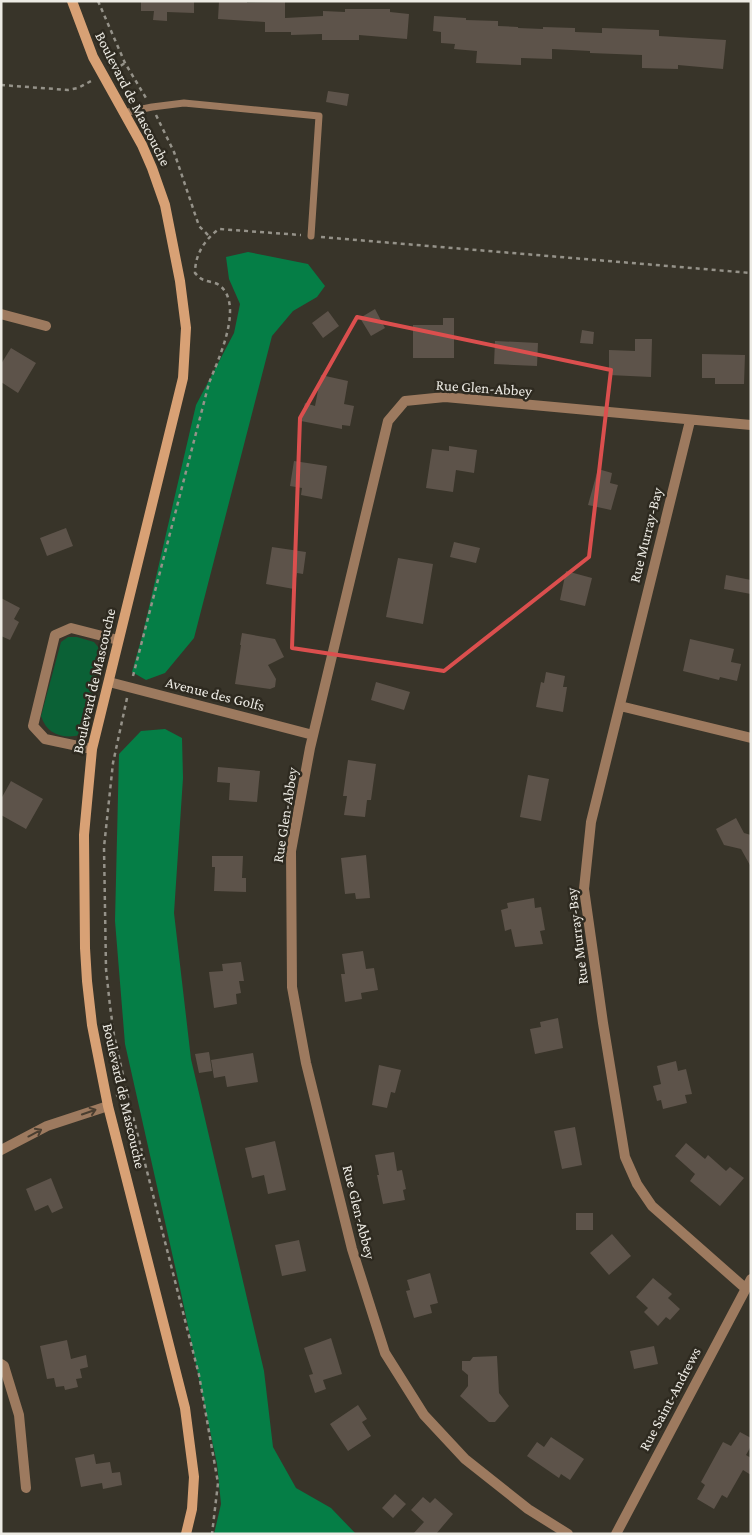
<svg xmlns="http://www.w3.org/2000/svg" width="752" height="1535" font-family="'Crimson Pro',serif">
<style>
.green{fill:#0b6136}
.forest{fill:#057e46}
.building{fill:#5d534a}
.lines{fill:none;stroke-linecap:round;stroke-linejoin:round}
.path{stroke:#959289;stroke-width:2.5;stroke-dasharray:4 4;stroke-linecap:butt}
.lane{stroke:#9d7a5f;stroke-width:7}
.street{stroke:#9d7a5f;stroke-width:10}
.secondary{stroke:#d8a175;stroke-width:10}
.oneway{stroke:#4a3e30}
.marked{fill:none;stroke:#db4f4e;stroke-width:4;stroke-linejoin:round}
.labels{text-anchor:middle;stroke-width:5;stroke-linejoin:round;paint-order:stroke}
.street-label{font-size:15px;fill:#edebe4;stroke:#2e2a20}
</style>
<rect width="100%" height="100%" fill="#383429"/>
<path class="green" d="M 68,637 L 77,637 L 94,642 L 99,648 L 101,661 L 86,727 L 81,735 C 63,739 47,735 41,716 L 61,642 Z"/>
<path class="forest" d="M 248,252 L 308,264 L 325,286 L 317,297 L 293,311 L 272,336 L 194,638 L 165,673 L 146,680 L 132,672 L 143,633 L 196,405 L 234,333 L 240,304 L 229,279 L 226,257 Z
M 165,729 L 182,738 L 183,778 L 174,913 L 191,1059 L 264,1371 L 273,1447 L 296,1488 L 331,1508 L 356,1534 L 214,1534 L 221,1504 L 217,1464 L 181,1293 L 125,1044 L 115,921 L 119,754 L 141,731 Z"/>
<path class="building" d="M 141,1 L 194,1 L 194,13 L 167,12 L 167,21 L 153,20 L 154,11 L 141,11 Z
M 219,1 L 247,1 L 247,3 L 285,2 L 285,18 L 323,16 L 323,11 L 345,12 L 345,9 L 390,9 L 390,12 L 409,14 L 407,39 L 359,35 L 359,40 L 322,40 L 322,34 L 291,35 L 291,32 L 265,32 L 265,22 L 218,19 Z
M 434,16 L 466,18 L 466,20 L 498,21 L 498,26 L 518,27 L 518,28 L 543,29 L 543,27 L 575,28 L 575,32 L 602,33 L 602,28 L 659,30 L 659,36 L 726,40 L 723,69 L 678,65 L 678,69 L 642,68 L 642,55 L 590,53 L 590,51 L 552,49 L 552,59 L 521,58 L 521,65 L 476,63 L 477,51 L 454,49 L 455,44 L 441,43 L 441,32 L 433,31 Z
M 328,91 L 349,94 L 347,106 L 326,102 Z
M 375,309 L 385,328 L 371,336 L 360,318 Z
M 328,311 L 339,326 L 323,338 L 312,323 Z
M 443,318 L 454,318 L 454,358 L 413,358 L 413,325 L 443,325 Z
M 582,330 L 594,332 L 593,344 L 580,343 Z
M 635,339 L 652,339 L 651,377 L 609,375 L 609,350 L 635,351 Z
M 495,341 L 538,343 L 537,366 L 494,364 Z
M 11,348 L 36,363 L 18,393 L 1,382 L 1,364 Z
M 702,354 L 745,355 L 744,384 L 715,384 L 715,378 L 702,378 Z
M 321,375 L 348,381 L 344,404 L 354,406 L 350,426 L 342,425 L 342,429 L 301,421 L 305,403 L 315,406 Z
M 449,446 L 477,450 L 474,473 L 456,470 L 453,492 L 426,488 L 432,449 L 449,451 Z
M 294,461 L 327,466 L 322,499 L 301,495 L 302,488 L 290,486 Z
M 598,469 L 612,473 L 610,483 L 618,485 L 611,510 L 588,505 Z
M 66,528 L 73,546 L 47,556 L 40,538 Z
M 454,542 L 480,548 L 476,563 L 450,557 Z
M 272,547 L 306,552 L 303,574 L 297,573 L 294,589 L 266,584 Z
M 398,558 L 433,564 L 423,624 L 386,617 Z
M 566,571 L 592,578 L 585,606 L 560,600 Z
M 726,575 L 751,580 L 751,594 L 724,589 Z
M 1,598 L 20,608 L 14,619 L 19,622 L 10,640 L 1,636 Z
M 242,633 L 275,639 L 284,657 L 268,665 L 276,679 L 275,687 L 270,689 L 235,684 L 241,645 L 240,645 Z
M 690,639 L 734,649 L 731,662 L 741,664 L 737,681 L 720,677 L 719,680 L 683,671 Z
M 546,672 L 565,676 L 563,687 L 567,687 L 563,712 L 536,707 L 541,682 L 544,683 Z
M 376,682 L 410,692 L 404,710 L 371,700 Z
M 348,760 L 376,764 L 371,800 L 367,800 L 365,817 L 344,815 L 347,796 L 343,796 Z
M 218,767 L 260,771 L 257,802 L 229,800 L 230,783 L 217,782 Z
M 528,775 L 549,779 L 541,821 L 520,817 Z
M 11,781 L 43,799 L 26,829 L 1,815 L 1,799 Z
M 736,818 L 744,833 L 751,835 L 751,867 L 741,849 L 724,845 L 716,829 Z
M 366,855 L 370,898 L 356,899 L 355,893 L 345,894 L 341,858 Z
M 212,856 L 243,856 L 242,878 L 246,878 L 246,892 L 214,891 L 215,867 L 212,867 Z
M 534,898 L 535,908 L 541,907 L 545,930 L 540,931 L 543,944 L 515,947 L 511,929 L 505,931 L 501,910 L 508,908 L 507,903 Z
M 363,951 L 366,969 L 374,968 L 378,990 L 361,993 L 362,999 L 345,1002 L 341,974 L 345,974 L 342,954 Z
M 241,962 L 244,981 L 239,981 L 241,993 L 236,994 L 237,1004 L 214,1008 L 209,972 L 223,971 L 222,964 Z
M 558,1018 L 563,1048 L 535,1054 L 530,1029 L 541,1027 L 540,1022 Z
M 209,1052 L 212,1071 L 199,1073 L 195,1054 Z
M 253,1053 L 258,1082 L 227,1087 L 225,1076 L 214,1078 L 211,1060 Z
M 676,1061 L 678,1071 L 686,1069 L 692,1094 L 685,1095 L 687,1103 L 663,1109 L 661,1100 L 657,1101 L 653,1086 L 661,1084 L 657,1066 Z
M 379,1065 L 401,1070 L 395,1093 L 391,1092 L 387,1108 L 372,1105 Z
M 575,1127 L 582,1165 L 562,1169 L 554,1131 Z
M 275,1141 L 286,1190 L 268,1194 L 264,1175 L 252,1178 L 245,1148 Z
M 686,1143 L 705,1159 L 708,1155 L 726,1171 L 730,1167 L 744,1178 L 720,1206 L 690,1181 L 695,1174 L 675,1156 Z
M 394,1152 L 397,1171 L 402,1170 L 406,1189 L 403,1190 L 405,1200 L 383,1204 L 377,1175 L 379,1175 L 375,1155 Z
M 51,1178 L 63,1208 L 52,1213 L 48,1205 L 35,1211 L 26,1189 Z
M 576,1213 L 593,1213 L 593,1230 L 576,1230 Z
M 612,1234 L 631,1256 L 609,1275 L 590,1253 Z
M 299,1240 L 306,1271 L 282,1276 L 275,1245 Z
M 430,1273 L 438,1303 L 430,1305 L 432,1313 L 414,1318 L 406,1291 L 410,1290 L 407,1280 Z
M 653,1278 L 672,1294 L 668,1298 L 680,1309 L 670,1320 L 666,1317 L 658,1326 L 644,1312 L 648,1308 L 636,1297 Z
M 331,1338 L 342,1374 L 323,1380 L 326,1389 L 315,1393 L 309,1375 L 313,1374 L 304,1348 Z
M 67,1340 L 71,1359 L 86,1355 L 88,1367 L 80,1369 L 82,1378 L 76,1379 L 78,1387 L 65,1390 L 64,1386 L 56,1387 L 54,1378 L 47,1379 L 40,1346 Z
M 654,1346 L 658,1364 L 634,1369 L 630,1351 Z
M 497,1356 L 499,1393 L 509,1406 L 495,1422 L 489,1422 L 460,1396 L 468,1386 L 468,1375 L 462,1370 L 462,1361 L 470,1361 L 473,1357 Z
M 358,1405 L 367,1419 L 362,1422 L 371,1436 L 348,1451 L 330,1424 Z
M 740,1432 L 751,1438 L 751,1446 L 746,1455 L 751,1458 L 751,1475 L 743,1470 L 727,1498 L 722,1495 L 714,1509 L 697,1499 L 705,1485 L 701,1482 L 723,1442 L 731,1446 Z
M 551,1437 L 584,1459 L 570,1480 L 561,1474 L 559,1478 L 527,1456 L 537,1442 L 544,1447 Z
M 94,1454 L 96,1464 L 110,1462 L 112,1473 L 120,1472 L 122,1485 L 103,1489 L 102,1483 L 81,1487 L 75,1458 Z
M 395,1494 L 406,1504 L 393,1518 L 382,1508 Z
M 423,1497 L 430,1503 L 435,1498 L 453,1514 L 436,1534 L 413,1534 L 424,1522 L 411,1510 Z"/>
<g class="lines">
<path class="path" d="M 98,1 L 125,63 L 146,98
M 114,70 L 125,63
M 1,85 L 68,90 L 78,88 L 93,80
M 156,115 L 174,152 L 199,226 L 209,236
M 321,237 L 751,273
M 133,676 L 209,383 C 218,360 245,304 219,285 C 215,282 208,282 204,280 C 200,279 198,276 195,273 C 195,255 204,240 219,229 L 301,235
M 127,698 L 113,763 L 104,847 L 106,969 L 110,1006 L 114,1035 L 127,1093 L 199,1375 L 218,1483 L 212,1534
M 116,1096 L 127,1093"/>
<path class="lane" d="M 123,113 L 152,107 L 184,103 L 319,116 L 311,236"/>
<path class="street" d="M 1,314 L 46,326
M 690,421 L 591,822 L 584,889 L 603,1023 L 625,1157 L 637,1184 L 652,1206 L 745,1288
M 109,682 L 313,735
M 620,706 L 751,738
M 92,749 L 45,739 L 33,726 L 55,635 L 71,628 L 118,640
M 1,1150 L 47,1126 L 108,1106
M 1,1364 L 4,1366 L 19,1415 L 26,1488
M 568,1534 L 528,1509 L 465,1459 L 424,1415 L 385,1353 L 352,1249 L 306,1063 L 292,987 L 291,851 L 310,748 L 388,421 L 405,401 L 445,397 L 751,425
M 616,1534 L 751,1279"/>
<path class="secondary" d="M 72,1 L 93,57 L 142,145 L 152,168 L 165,205 L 180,281 L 186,328 L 183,378 L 92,749 L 84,835 L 85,948 L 87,981 L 92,1025 L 108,1106 L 185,1408 L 194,1477 L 192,1509 L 186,1534"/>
</g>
<defs><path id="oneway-shaft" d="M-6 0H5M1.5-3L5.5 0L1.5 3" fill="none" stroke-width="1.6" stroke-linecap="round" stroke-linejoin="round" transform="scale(1.25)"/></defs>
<g class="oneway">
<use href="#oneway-shaft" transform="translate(89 1112) rotate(-19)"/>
<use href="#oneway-shaft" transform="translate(35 1133) rotate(-28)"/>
</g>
<path class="marked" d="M 357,317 L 611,370 L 589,557 L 444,671 L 292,648 L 300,418 Z"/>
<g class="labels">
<g class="street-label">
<text transform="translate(133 99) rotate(63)" y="5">Boulevard de Mascouche</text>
<text transform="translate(484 388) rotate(4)" y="5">Rue Glen-Abbey</text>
<text transform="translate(646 535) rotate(-76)" y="5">Rue Murray-Bay</text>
<text transform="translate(94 681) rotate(-77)" y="5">Boulevard de Mascouche</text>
<text transform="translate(215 694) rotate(14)" y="5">Avenue des Golfs</text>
<text transform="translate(285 815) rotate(-81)" y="5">Rue Glen-Abbey</text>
<text transform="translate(577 936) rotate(-97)" y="5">Rue Murray-Bay</text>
<text transform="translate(124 1096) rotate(77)" y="5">Boulevard de Mascouche</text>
<text transform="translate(359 1212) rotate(76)" y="5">Rue Glen-Abbey</text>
<text transform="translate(670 1399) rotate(-62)" y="5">Rue Saint-Andrews</text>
</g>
</g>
<rect width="752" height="1535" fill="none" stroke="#edebe4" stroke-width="5"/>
</svg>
